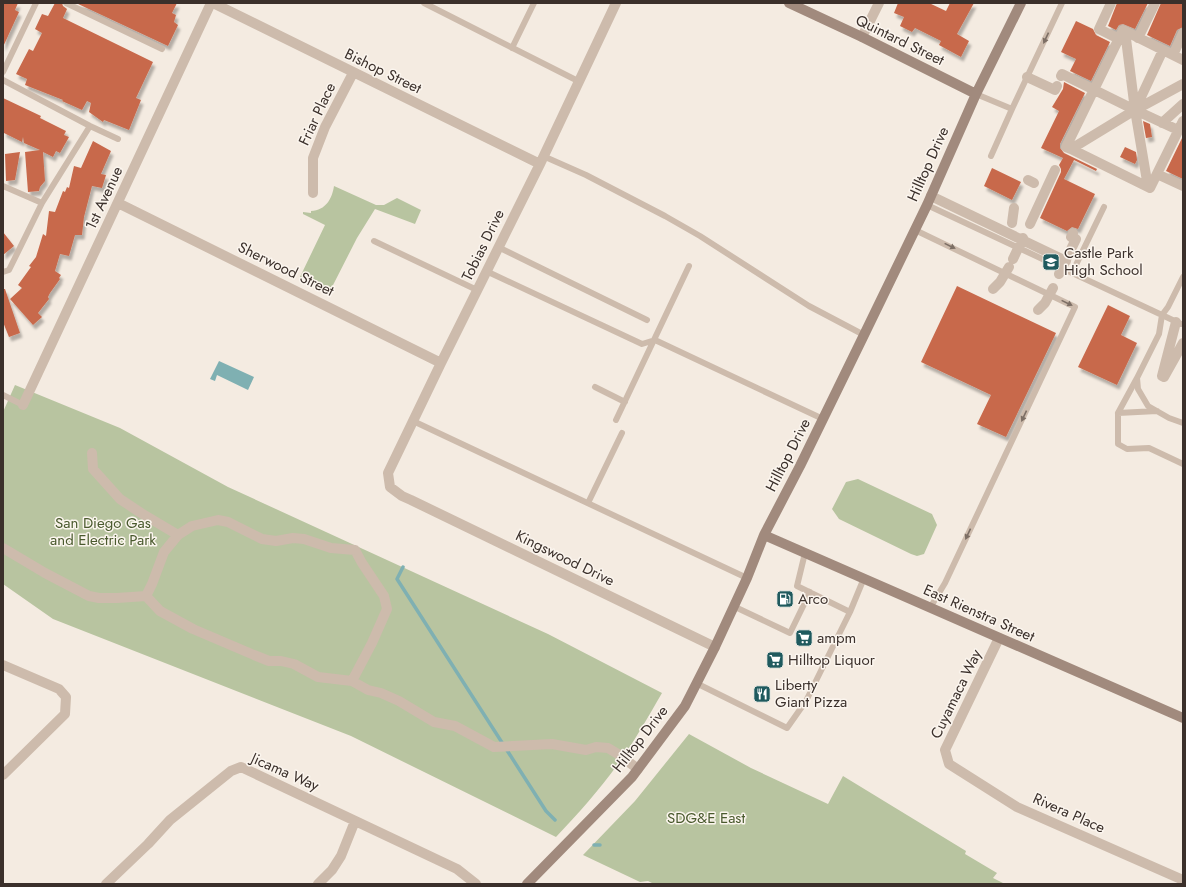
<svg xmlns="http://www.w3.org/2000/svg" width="1186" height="887" font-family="Jost,sans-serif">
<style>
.green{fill:#b8c4a0}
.water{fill:#7fb0b2}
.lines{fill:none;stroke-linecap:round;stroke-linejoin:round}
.stream{stroke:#7fb0b2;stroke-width:3.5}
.building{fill:#c8694b;filter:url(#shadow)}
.lane{stroke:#cdbbac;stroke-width:6}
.street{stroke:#cdbbac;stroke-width:10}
.secondary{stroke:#a18a7d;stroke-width:10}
.oneway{fill:#7d6f65}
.labels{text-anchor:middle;stroke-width:3;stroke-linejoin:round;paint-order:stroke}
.street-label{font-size:15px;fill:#3b302b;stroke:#fbf5ee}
.poi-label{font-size:15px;fill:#3b302b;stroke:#fbf5ee;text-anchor:start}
.park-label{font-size:15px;fill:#4a5a2e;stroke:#fbf5ee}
</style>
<defs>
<filter id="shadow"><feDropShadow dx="2.5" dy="4.5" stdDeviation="1" flood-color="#0004"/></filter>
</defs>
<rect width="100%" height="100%" fill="#f4ebe1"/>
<path class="green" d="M 334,186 L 376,205 L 384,205 L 397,198 L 421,210 L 415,224 L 375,209 L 357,238 L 330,291 L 300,277 L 325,225 L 303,214 L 303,212 L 311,213 L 311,211 C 326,210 332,199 334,186 Z
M 15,385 L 120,428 L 228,487 L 548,634 L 662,693 C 648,717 634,742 618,764 C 599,790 578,814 556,837 L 351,736 L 53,619 L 3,584 L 3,412 Z
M 858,479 L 932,514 L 937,525 L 924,554 L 917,556 L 911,554 L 839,519 L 832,509 L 846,482 Z
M 689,734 L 751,768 L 828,804 L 843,776 L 966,851 L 965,854 L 997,873 L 993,878 L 1005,884 L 654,884 L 648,881 L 640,882 L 583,855 L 635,801 Z"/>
<path class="water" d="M 219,361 L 254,377 L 248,390 L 217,375 L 215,381 L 210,379 Z"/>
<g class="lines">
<path class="stream" d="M 403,567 L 397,579 L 546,811 L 555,820
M 594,845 L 600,845"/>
</g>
<path class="building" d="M 3,3 L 18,3 L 15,10 L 19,12 L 3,47 Z
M 55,3 L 62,3 L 63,6 L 67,9 L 63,18 L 153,62 L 136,98 L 141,100 L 129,130 L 104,120 L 103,122 L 89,112 L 91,103 L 87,101 L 82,110 L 62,101 L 63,100 L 25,85 L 27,79 L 16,74 L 29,49 L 33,51 L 42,33 L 35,29 L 42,14 L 48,16 Z
M 76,3 L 177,3 L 172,13 L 176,15 L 174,22 L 178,25 L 168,46 Z
M 898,3 L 929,3 L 946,11 L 950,3 L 974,3 L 957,34 L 969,41 L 961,57 L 939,45 L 941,41 L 915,28 L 912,32 L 900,26 L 904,17 L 894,13 Z
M 1117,3 L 1148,3 L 1135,29 L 1123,24 L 1119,25 L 1116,30 L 1108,26 Z
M 1161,3 L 1183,3 L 1183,27 L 1177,30 L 1170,46 L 1147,35 Z
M 1076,21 L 1093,29 L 1096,35 L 1110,42 L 1091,81 L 1070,71 L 1076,59 L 1061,52 Z
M 1064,82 L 1085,93 L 1060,144 L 1060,148 L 1064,153 L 1097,169 L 1096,171 L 1074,160 L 1064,179 L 1095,194 L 1078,229 L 1072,227 L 1067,231 L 1040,218 L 1061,172 L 1061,169 L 1059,165 L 1063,158 L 1041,148 L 1059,111 L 1052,107 L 1063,89 Z
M 3,98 L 41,116 L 40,118 L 66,131 L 64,135 L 69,137 L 60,153 L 56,151 L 53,157 L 43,152 L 45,181 L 40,187 L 39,191 L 28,192 L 25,152 L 40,150 L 24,143 L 23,137 L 22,142 L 4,133 L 4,124 L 3,126 Z
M 1143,121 L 1150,124 L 1152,137 L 1146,138 Z
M 1183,136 L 1183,179 L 1166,171 Z
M 93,141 L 111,151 L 101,174 L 106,175 L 102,188 L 92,186 L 84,217 L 82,235 L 75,235 L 69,256 L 60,254 L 55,271 L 61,275 L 59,278 L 60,279 L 50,293 L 48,297 L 49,299 L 38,313 L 42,317 L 33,325 L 10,299 L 22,288 L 18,285 L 31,267 L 29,266 L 36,257 L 43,234 L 46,236 L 49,211 L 55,212 L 63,191 L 65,192 L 67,187 L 69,188 L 74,166 L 81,168 Z
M 1125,147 L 1136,152 L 1137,160 L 1135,164 L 1120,157 Z
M 20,152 L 15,180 L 6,181 L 5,154 Z
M 992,168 L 1021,182 L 1012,200 L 984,186 Z
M 3,232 L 14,246 L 3,255 Z
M 957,286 L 1056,333 L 1006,437 L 977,424 L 991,395 L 921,362 Z
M 3,289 L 5,289 L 20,333 L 9,337 L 3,322 Z
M 1108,305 L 1130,316 L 1121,335 L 1137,343 L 1117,385 L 1078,367 Z"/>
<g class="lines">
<path class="lane" d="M 66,3 L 162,49
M 424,3 L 578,81
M 512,48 L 534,3
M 3,72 L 36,3
M 3,80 L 90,126 L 118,139
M 976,94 L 1012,109 L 991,156
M 1012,109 L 1062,3
M 543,156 L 586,175 L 665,216 L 700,236 L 809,306 L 864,335
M 3,186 L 42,203 L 90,126
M 927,205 L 1162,315 L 1168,307 L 1183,277
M 915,230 L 1075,307 L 945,583 L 930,608
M 374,241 L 477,290
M 498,247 L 647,320
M 486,271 L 642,344 L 655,340 L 823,419
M 3,272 L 9,270 L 42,203
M 1072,273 L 1104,207
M 1181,324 L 1162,315 L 1159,334 L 1137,378 L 1138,389 L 1148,406 L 1169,418 L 1183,423
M 1137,378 L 1118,413 L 1157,411
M 595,387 L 625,402
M 3,395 L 23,405
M 1118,413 L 1118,444 L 1127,449 L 1149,448 L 1183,464
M 616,420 L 689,266
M 413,421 L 747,578
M 588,503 L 622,433
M 805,553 L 797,586 L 850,612
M 733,606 L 790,633 L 810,592
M 696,683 L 787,728 L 806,701 L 850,612 L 864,578"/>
<path class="street" d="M 213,3 L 540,164
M 616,3 L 540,164 L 441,363 L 388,473 L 390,487 L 402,496 L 411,500 L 715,647
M 1111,3 L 1099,29 L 1119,39
M 862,37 L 879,3
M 1138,38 L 1155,3
M 1173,55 L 1183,33
M 1061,76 L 1062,74 L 1135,110 L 1125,31
M 1027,77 L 1055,90 L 1057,86
M 1135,110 L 1148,187 L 1071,149 Z
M 1135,110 L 1163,50
M 1135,110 L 1183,84
M 1135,110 L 1178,130
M 1162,123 L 1183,104
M 1071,149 L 1066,147 L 1123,30 L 1183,60
M 1157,174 L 1183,186
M 1028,180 L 1034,183
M 1148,187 L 1150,188 L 1183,121
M 313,193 L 313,158 L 325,127 L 353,73
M 931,196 L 1066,261
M 118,203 L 441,363
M 1012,223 L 1014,208
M 1030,224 L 1055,170
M 1013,259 L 1023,238
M 1059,274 L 1076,239 L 1071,237 L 1073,233
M 993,289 L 1000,282 L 1009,267
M 1038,310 L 1045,303 L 1053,288
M 1176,322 L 1162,376 L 1164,377 L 1183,343
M 23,405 L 211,3
M 92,453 L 93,469 L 120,499 L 141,513 L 178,535 L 192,526 L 218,520 L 228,522 L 262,539 L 276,541 L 293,538 L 304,539 L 331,548 L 355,550 L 362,563 L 384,596 L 387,609 L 372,643 L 352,681 L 368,690 L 381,693 L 399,701 L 434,722 L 455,726 L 494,747 L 552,744 L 586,750 L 596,747 L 608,748 L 618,754 L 638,769
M 178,535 L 164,552 L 152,584 L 146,596 L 160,611 L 193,629 L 254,655 L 269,661 L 281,661 L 294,664 L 318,677 L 352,681
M 3,548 L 45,573 L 89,596 L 99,598 L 117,598 L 146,596
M 999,638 L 945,750 L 949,764 L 1017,807 L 1183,880
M 3,665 L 59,689 L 66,697 L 65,714 L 3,775
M 106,884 L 148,844 L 170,820 L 231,771 L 241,767 L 457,869 L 476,884
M 318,884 L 332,870 L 341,856 L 355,821"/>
<path class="secondary" d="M 789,3 L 862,37 L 976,94
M 764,535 L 1183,718
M 527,884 L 632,777 L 685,706 L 715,647 L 747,578 L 764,535 L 800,466 L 864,335 L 927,205 L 976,94 L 1021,3"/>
</g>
<defs><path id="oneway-solid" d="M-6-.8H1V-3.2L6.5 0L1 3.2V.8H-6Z"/></defs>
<g class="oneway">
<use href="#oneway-solid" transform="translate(1046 38) rotate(115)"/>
<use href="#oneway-solid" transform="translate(950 246) rotate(26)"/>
<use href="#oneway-solid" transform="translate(1067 303) rotate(26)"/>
<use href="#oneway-solid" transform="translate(1024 416) rotate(115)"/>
<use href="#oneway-solid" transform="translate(968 534) rotate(115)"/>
</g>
<defs>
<symbol id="school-square" viewBox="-11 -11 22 22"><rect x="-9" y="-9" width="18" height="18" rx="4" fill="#1f5a5e" stroke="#fbf5ee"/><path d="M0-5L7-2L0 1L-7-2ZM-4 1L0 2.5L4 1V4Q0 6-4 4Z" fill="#fff"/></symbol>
<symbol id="fuel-square" viewBox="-11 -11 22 22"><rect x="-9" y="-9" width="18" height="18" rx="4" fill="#1f5a5e" stroke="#fbf5ee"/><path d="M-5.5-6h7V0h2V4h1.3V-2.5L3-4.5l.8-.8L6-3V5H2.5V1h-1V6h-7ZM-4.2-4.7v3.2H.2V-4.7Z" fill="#fff"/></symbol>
<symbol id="supermarket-square" viewBox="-11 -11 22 22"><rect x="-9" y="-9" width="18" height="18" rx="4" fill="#1f5a5e" stroke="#fbf5ee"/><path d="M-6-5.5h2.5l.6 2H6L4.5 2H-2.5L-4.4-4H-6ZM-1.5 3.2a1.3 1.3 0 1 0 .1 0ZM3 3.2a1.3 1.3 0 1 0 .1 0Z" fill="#fff"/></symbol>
<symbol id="restaurant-square" viewBox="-11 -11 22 22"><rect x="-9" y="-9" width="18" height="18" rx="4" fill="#1f5a5e" stroke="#fbf5ee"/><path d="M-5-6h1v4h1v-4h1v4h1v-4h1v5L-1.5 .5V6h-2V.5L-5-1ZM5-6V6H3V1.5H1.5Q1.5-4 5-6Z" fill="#fff"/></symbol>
</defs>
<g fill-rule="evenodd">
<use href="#school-square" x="1041" y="252" width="20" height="20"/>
<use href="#fuel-square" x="775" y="589" width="20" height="20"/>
<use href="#supermarket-square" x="794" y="628" width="20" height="20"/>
<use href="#supermarket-square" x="765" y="650" width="20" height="20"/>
<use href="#restaurant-square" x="752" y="684" width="20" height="20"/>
</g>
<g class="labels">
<g class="street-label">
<text transform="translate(900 40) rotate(26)" y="5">Quintard Street</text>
<text transform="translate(383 71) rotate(26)" y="5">Bishop Street</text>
<text transform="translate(317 114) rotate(-65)" y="5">Friar Place</text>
<text transform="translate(928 164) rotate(-66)" y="5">Hilltop Drive</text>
<text transform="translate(104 198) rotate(-65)" y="5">1st Avenue</text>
<text transform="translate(483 245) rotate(-64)" y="5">Tobias Drive</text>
<text transform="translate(286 269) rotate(26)" y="5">Sherwood Street</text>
<text transform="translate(788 455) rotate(-63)" y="5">Hilltop Drive</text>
<text transform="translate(565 558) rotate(26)" y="5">Kingswood Drive</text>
<text transform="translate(979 613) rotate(24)" y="5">East Rienstra Street</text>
<text transform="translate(956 694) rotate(-64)" y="5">Cuyamaca Way</text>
<text transform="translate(640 739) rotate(-52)" y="5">Hilltop Drive</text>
<text transform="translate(285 772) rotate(24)" y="5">Jicama Way</text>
<text transform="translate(1069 813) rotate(24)" y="5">Rivera Place</text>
</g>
<g class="poi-label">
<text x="1064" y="258">Castle Park<tspan x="1064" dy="17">High School</tspan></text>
<text x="798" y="604">Arco</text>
<text x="817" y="643">ampm</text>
<text x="788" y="665">Hilltop Liquor</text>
<text x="775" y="690">Liberty<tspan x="775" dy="17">Giant Pizza</tspan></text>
</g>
<g class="park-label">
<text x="103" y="528">San Diego Gas<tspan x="103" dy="17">and Electric Park</tspan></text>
<text x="706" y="823">SDG&amp;E East</text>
</g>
</g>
<rect width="1186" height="887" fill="none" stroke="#3b302b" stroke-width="8"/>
</svg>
